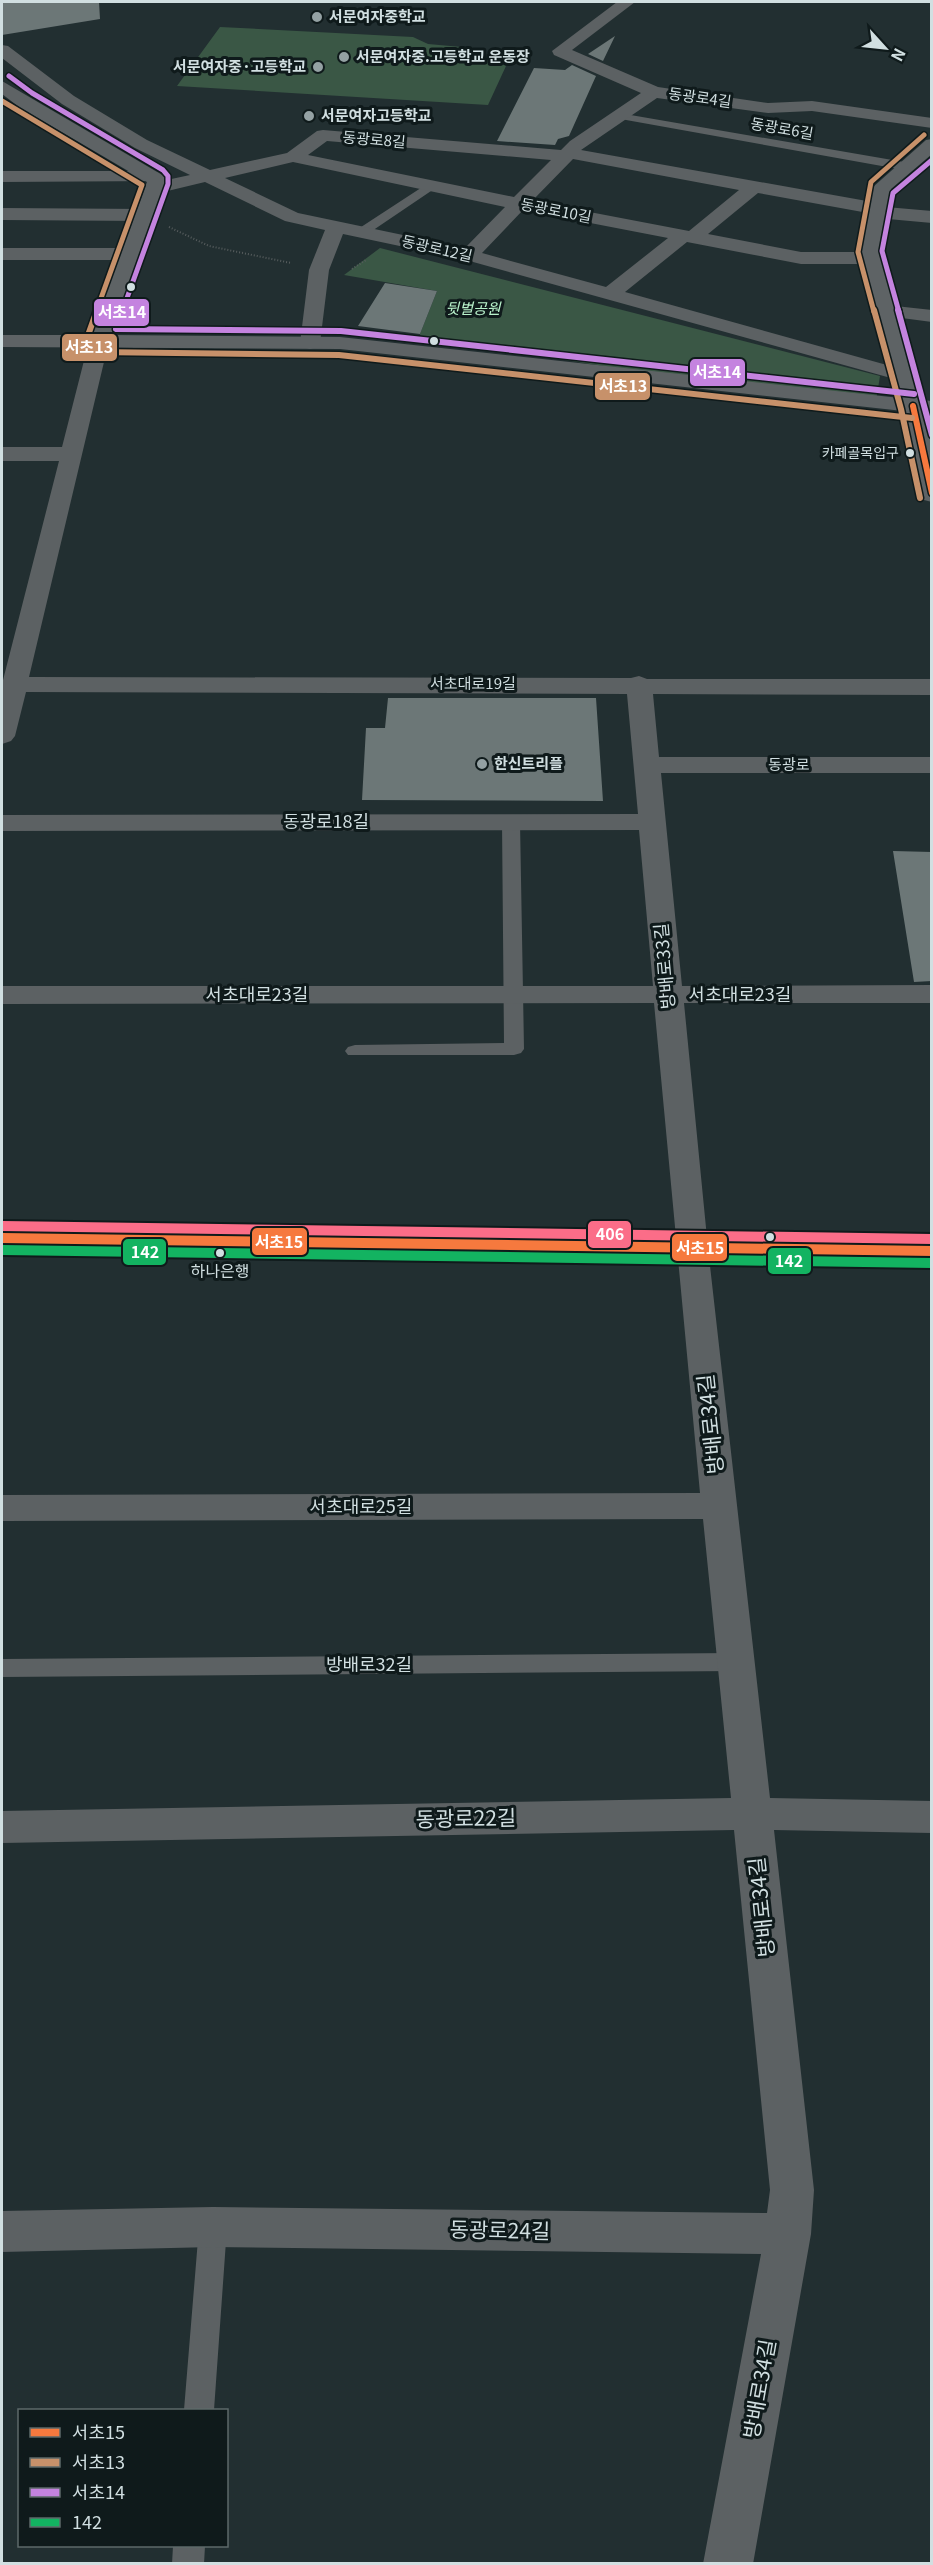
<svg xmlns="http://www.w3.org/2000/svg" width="933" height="2565" font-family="Georgia,'Noto Sans KR',serif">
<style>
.green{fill:#3a5745}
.building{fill:#6c7777}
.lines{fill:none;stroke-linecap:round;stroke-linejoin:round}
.path{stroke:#575d5e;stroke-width:2;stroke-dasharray:1 2;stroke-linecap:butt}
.lane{fill:#5c6163;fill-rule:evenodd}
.street{fill:#5c6163;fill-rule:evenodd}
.secondary{fill:#5e6365;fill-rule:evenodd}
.bus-1-far1-casing{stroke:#0f1a1b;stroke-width:9}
.bus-1-casing{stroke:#0f1a1b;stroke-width:14}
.bus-2-far1-casing{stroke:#0f1a1b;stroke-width:8}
.bus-2-casing{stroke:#0f1a1b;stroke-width:9}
.bus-3-far1-casing{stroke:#0f1a1b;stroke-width:8}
.bus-3-casing{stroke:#0f1a1b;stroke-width:9}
.bus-4-casing{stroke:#0f1a1b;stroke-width:14}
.bus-5-casing{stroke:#0f1a1b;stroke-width:14}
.bus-1-far1{stroke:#f6793e;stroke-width:6}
.bus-1{stroke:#f6793e;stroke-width:10}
.bus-2-far1{stroke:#c7916a;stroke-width:5}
.bus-2{stroke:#c7916a;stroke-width:6}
.bus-3-far1{stroke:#c483df;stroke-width:5}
.bus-3{stroke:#c483df;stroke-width:6}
.bus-4{stroke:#13b361;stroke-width:10}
.bus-5{stroke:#fb6d88;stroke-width:10}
.poi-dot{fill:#94a1a3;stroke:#0f1a1b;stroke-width:2}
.bus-dot{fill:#d1dfe1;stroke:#0f1a1b;stroke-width:2}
.labels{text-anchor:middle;stroke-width:6;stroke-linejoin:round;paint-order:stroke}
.far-bus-label{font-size:14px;fill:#d1dfe1;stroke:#0f1a1b;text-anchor:end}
.far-poi-label{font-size:15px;font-weight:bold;fill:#d1dfe1;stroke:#0f1a1b;text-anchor:start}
.far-street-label{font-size:15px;fill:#d1dfe1;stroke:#0f1a1b}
.far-park-label{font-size:15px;font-style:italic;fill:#b9f3cc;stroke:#0f1a1b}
.bus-label{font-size:16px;fill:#d1dfe1;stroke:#0f1a1b}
.street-label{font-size:18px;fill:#d1dfe1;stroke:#0f1a1b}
.near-street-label{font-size:21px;fill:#d1dfe1;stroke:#0f1a1b}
.line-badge{stroke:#0f1a1b;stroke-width:2}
.badge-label{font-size:16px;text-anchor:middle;font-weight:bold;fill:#fff}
</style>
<rect width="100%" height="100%" fill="#222f31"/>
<path class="green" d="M 220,27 L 413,37 L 428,44 L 473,48 L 506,66 L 488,105 L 177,86 Z
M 380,248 L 880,376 L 876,401 L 688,379 L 421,338 L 420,334 L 437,291 L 344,275 Z"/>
<path class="building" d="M 2,2 L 99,2 L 100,19 L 2,35 Z
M 615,36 L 603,61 L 588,54 Z
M 572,65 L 596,76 L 569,136 L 558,139 L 555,145 L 497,141 L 534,68 L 565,70 Z
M 385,283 L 437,291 L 420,334 L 358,326 Z
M 388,698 L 596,698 L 603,801 L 362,800 L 366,728 L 385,728 Z
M 893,851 L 932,852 L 932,981 L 914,982 Z"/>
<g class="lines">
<path class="path" d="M 169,227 L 209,246 L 291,263
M 352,269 L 366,260"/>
<path class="lane" d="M 619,113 L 904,162 L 910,166 L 904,170 L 615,118 L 615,114 Z
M 430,182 L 436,186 L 434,189 L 366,235 L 358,235 L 358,229 Z
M 511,817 L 517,818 L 520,822 L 524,1049 L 521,1053 L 514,1055 L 348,1055 L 345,1051 L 348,1047 L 355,1045 L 504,1043 L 502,822 L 505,818 Z
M 736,1653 L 745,1656 L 748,1662 L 745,1668 L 736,1671 L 2,1677 L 2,1659 Z
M 213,2214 L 223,2218 L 227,2227 L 214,2410 L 184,2410 L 199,2227 L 203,2218 Z
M 173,2546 L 205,2546 L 204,2564 L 172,2564 Z"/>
<path class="street" d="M 617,2 L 635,2 L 572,50 L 658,87 L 768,103 L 812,101 L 932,118 L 932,128 L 812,111 L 768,113 L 657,98 L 581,150 L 878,203 L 886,207 L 932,211 L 932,223 L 877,218 L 868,213 L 758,193 L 708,234 L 801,252 L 871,252 L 878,254 L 881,258 L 878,262 L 871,264 L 801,264 L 687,242 L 625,292 L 912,372 L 916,376 L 912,380 L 905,382 L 898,380 L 466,260 L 343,234 L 329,270 L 320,343 L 317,347 L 310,349 L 303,347 L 300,343 L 309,270 L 325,230 L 285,221 L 205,182 L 155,194 L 148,192 L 146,188 L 148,184 L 190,175 L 135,148 L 62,104 L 2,58 L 2,45 L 8,46 L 74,96 L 147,140 L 210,170 L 287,153 L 317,131 L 323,130 L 561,150 L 570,141 L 641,93 L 554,55 L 552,51 ZM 327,141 L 551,160 L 514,197 L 308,155 ZM 573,159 L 739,190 L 689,231 L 532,201 ZM 293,162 L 505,207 L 465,248 L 298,213 L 225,178 ZM 523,210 L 668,238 L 606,287 L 482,253 Z
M 152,171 L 159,173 L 161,177 L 159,181 L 2,182 L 2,171 Z
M 2,208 L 145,209 L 152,211 L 155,215 L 152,219 L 145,221 L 2,220 Z
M 2,248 L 131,248 L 138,250 L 141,254 L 138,258 L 131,260 L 2,260 Z
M 886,305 L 932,310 L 932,322 L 879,315 L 876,311 L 879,307 Z
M 99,335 L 106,337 L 109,341 L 29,677 L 631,678 L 639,676 L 647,679 L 932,679 L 932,695 L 653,694 L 659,757 L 932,757 L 932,773 L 661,773 L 682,986 L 932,985 L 932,1003 L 684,1003 L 708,1248 L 770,1798 L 932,1801 L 932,1833 L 774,1830 L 814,2190 L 811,2234 L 753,2564 L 703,2564 L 761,2254 L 213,2247 L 2,2252 L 2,2211 L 213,2207 L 767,2213 L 770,2190 L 734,1830 L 2,1843 L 2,1811 L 731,1798 L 703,1519 L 2,1521 L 2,1495 L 700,1493 L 654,1003 L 2,1004 L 2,986 L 653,986 L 639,830 L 2,831 L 2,815 L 638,814 L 627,694 L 26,692 L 15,736 L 11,741 L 2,744 L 2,684 L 59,461 L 2,461 L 2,447 L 62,447 L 89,341 L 92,337 Z"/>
<path class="secondary" d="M 2,81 L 164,176 L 166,180 L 111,335 L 340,337 L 900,398 L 860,252 L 873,187 L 926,140 L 932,139 L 932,154 L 891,189 L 880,252 L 922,400 L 932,401 L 932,414 L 925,414 L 932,441 L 932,502 L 924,500 L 921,495 L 903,411 L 340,349 L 2,347 L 2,335 L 91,335 L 147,182 L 19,107 L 2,94 Z
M 2,1228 L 932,1240 L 932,1262 L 2,1248 Z"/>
<defs>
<path id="bus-1-far1" d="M 913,406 L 932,493"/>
<path id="bus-1" d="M 2,1238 L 932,1251"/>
<path id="bus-2-far1" d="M 2,101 L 142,185 L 96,312
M 874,312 L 858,252 L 871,182 L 924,135"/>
<path id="bus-2" d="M 97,310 L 87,338 L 88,346 L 95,352 L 339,355 L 912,418
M 874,310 L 901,409 L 920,498"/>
<path id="bus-3-far1" d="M 9,76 L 32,93 L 163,170 L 168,176 L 168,184 L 122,312
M 899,312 L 882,251 L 893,193 L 932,160"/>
<path id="bus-3" d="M 123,310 L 116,329 L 341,331 L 914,394
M 898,310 L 932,435"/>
<path id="bus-4" d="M 2,1250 L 932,1263"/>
<path id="bus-5" d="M 2,1226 L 932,1239"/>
</defs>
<use href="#bus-1-far1" class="bus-1-far1-casing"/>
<use href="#bus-1" class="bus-1-casing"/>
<use href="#bus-2-far1" class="bus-2-far1-casing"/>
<use href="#bus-2" class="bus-2-casing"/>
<use href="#bus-3-far1" class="bus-3-far1-casing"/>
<use href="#bus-3" class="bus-3-casing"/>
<use href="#bus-4" class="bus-4-casing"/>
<use href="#bus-5" class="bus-5-casing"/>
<use href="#bus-1-far1" class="bus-1-far1"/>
<use href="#bus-1" class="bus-1"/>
<use href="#bus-2-far1" class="bus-2-far1"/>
<use href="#bus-2" class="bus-2"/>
<use href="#bus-3-far1" class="bus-3-far1"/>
<use href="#bus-3" class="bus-3"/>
<use href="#bus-4" class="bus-4"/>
<use href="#bus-5" class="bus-5"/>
</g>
<g class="poi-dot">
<circle cx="317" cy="17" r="6"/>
<circle cx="344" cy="57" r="6"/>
<circle cx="318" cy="67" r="6"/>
<circle cx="309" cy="116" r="6"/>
<circle cx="482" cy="764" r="6"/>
</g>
<g class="bus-dot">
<circle cx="131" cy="287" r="5"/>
<circle cx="434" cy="341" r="5"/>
<circle cx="910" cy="453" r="5"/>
<circle cx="770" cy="1237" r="5"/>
<circle cx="220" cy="1253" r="5"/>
</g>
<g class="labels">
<g class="far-bus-label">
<text x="899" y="458">카페골목입구</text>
</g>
<g class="far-poi-label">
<text x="329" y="22">서문여자중학교</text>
<text x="356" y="62">서문여자중.고등학교 운동장</text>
<text x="306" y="72" text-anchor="end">서문여자중·고등학교</text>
<text x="321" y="121">서문여자고등학교</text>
<text x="494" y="769">한신트리플</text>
</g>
<g class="far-street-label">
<text transform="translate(700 98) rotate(8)" y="5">동광로4길</text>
<text transform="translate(782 129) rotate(10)" y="5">동광로6길</text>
<text transform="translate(374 140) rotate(5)" y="5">동광로8길</text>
<text transform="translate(556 211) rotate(11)" y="5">동광로10길</text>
<text transform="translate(437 249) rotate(13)" y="5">동광로12길</text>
<text x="473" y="689">서초대로19길</text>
<text x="789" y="770">동광로</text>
</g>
<g class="far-park-label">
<text x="473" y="314">뒷벌공원</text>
</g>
<g class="bus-label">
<text x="220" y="1277">하나은행</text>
</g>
<g class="street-label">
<text x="326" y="828">동광로18길</text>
<text transform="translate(665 966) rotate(-95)" y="6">방배로33길</text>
<text x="257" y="1001">서초대로23길</text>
<text x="740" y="1001">서초대로23길</text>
<text x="361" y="1513">서초대로25길</text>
<text x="369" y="1671">방배로32길</text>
</g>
<g class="near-street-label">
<text transform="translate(711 1424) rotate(-96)" y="7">방배로34길</text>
<text transform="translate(466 1819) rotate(-1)" y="7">동광로22길</text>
<text transform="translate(762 1907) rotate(-96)" y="7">방배로34길</text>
<text transform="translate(500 2231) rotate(1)" y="7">동광로24길</text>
<text transform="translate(760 2389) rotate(-80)" y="7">방배로34길</text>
</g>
</g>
<g class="line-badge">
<rect x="93" y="298" width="57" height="29" rx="6" fill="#c483df"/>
<rect x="61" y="333" width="57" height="29" rx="6" fill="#c7916a"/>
<rect x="689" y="358" width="57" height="29" rx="6" fill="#c483df"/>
<rect x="594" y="372" width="57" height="29" rx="6" fill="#c7916a"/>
<rect x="587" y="1220" width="45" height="29" rx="6" fill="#fb6d88"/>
<rect x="251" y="1227" width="57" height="29" rx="6" fill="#f6793e"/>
<rect x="671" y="1233" width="57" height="29" rx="6" fill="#f6793e"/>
<rect x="122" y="1238" width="45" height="28" rx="6" fill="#13b361"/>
<rect x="767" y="1247" width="45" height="28" rx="6" fill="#13b361"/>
</g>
<g class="badge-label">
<text x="122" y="318">서초14</text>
<text x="89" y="353">서초13</text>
<text x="717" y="378">서초14</text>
<text x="623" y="392">서초13</text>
<text x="610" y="1240">406</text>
<text x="279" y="1248">서초15</text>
<text x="700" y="1254">서초15</text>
<text x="145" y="1258">142</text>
<text x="789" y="1267">142</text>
</g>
<rect width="933" height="2565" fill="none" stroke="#d1dfe1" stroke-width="6"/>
<rect x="18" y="2409" width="210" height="138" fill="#0f1a1b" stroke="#5d696a" stroke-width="1.5"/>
<rect x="30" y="2428" width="30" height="9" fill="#f6793e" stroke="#5d696a" stroke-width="1.5"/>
<text x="72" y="2439" font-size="18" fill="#d1dfe1">서초15</text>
<rect x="30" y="2458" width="30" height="9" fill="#c7916a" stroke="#5d696a" stroke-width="1.5"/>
<text x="72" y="2469" font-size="18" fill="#d1dfe1">서초13</text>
<rect x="30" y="2488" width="30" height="9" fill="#c483df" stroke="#5d696a" stroke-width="1.5"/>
<text x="72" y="2499" font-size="18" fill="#d1dfe1">서초14</text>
<rect x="30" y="2518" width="30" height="9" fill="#13b361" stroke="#5d696a" stroke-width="1.5"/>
<text x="72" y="2529" font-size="18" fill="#d1dfe1">142</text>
<g transform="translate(885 48) rotate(117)" stroke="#0f1a1b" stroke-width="4.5" paint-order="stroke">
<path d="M0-4.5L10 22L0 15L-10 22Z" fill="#d1dfe1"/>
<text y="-9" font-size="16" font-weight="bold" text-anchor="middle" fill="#d1dfe1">N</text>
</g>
</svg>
